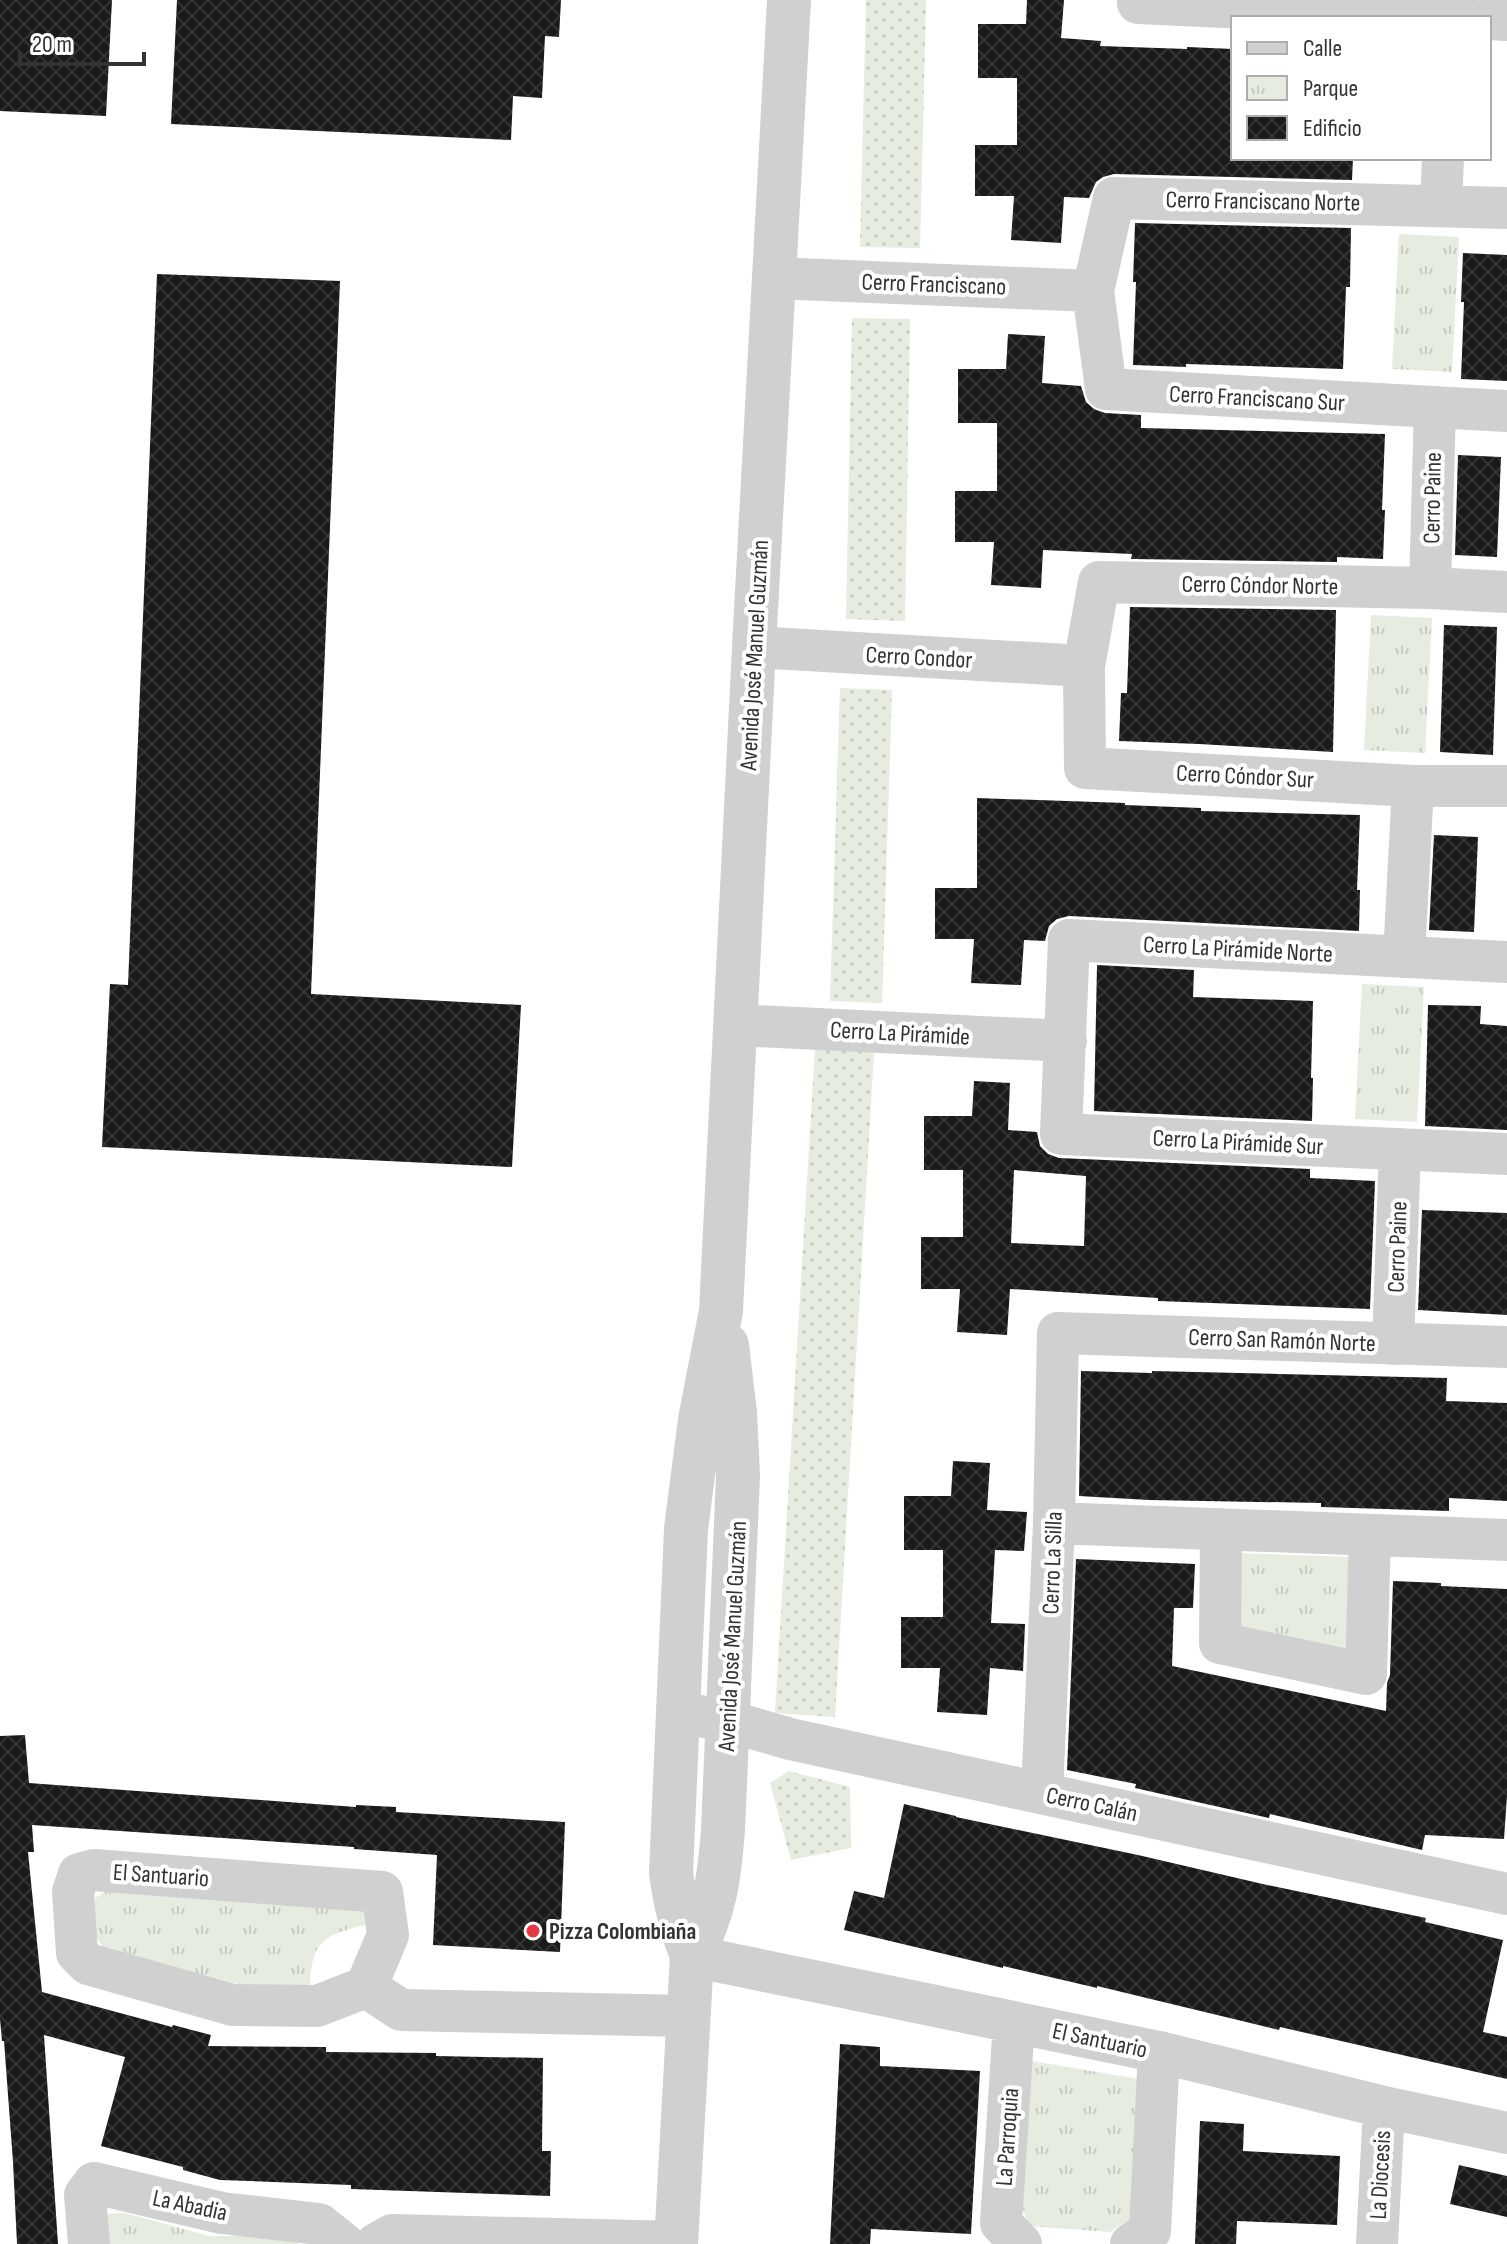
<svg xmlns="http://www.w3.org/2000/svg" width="1507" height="2244" font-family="'Sofia Sans Condensed',sans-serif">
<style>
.grass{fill:url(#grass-dots)}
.park{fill:url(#park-tufts)}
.building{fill:url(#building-cross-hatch);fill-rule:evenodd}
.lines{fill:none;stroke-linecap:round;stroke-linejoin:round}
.minor{stroke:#d0d0d0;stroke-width:42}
.tertiary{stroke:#d0d0d0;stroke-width:44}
.poi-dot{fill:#e63946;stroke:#fff;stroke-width:3}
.labels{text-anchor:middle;stroke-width:8;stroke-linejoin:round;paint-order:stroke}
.street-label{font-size:24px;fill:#333;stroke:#fff}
.poi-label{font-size:24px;font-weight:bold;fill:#333;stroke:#fff;text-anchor:start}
</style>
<defs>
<pattern id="grass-dots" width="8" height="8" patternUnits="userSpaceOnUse" patternTransform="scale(2)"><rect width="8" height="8" fill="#e6ecdf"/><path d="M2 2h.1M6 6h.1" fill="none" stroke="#c6cbc0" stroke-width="1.8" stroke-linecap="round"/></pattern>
<pattern id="park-tufts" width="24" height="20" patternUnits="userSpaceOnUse" patternTransform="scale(2)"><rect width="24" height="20" fill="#e6ecdf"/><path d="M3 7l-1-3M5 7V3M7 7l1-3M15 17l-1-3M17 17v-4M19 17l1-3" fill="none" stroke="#c6cbc0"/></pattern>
<pattern id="building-cross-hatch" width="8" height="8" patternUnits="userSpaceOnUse" patternTransform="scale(2)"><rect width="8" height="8" fill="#1a1a1a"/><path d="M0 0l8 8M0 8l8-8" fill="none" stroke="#333"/></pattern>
</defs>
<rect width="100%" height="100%" fill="#fff"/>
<path class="grass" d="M 866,0 L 926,0 L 920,248 L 860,247 Z
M 852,318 L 910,319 L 905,621 L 846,619 Z
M 840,688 L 892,690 L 882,1003 L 830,1001 Z
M 815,1048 L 874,1052 L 835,1717 L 775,1713 Z
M 789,1771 L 850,1787 L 851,1848 L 791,1860 L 770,1783 Z"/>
<path class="park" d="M 1399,234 L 1459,237 L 1452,372 L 1392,369 Z
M 1371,615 L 1432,618 L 1425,753 L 1364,750 Z
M 1362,984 L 1424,987 L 1417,1122 L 1355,1119 Z
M 1235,1553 L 1351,1557 L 1348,1650 L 1237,1627 Z
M 110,1889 L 363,1911 L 365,1925 C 322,1935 311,1943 310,1987 L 255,1988 L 105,1950 L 95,1935 L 95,1898 Z
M 1032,2061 L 1139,2079 L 1132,2218 L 1110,2232 L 1029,2226 L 1022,2207 Z
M 125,2213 L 209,2236 L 298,2236 L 298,2244 L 108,2244 L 107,2214 Z"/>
<path class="building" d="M 0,0 L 112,0 L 106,116 L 0,111 Z
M 177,0 L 561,0 L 559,37 L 545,36 L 542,98 L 513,96 L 511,140 L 171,124 Z
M 1027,0 L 1064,0 L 1061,38 L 1101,41 L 1100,46 L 1187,49 L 1187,47 L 1233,49 L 1233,158 L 1353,158 L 1352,180 L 1114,174 L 1103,177 L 1096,182 L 1089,198 L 1064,197 L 1061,243 L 1011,240 L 1014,196 L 975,196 L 975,145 L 1017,145 L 1017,78 L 978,78 L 978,24 L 1026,24 Z
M 1135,223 L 1351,228 L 1350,287 L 1346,287 L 1343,369 L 1186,364 L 1186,367 L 1133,365 L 1136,282 L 1133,282 Z
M 1463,253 L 1507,255 L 1507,381 L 1461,379 L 1464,302 L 1461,302 Z
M 157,274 L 340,281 L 311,994 L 521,1005 L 512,1167 L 102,1147 L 110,984 L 128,985 Z
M 1008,334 L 1045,336 L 1042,383 L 1081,386 L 1086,402 L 1094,409 L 1105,413 L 1141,415 L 1141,428 L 1385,434 L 1382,510 L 1385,510 L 1383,559 L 1337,557 L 1337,562 L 1131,559 L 1132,554 L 1043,550 L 1041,588 L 991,585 L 994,542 L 955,542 L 955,491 L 997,491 L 997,423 L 958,423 L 958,369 L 1006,369 Z
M 1458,455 L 1501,457 L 1497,557 L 1455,555 Z
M 1130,607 L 1336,610 L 1333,752 L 1199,744 L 1119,741 L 1121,693 L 1127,693 Z
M 1444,625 L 1497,627 L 1493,755 L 1440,752 Z
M 977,798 L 1125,803 L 1125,805 L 1201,808 L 1201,811 L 1360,815 L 1357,890 L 1360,890 L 1359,931 L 1069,916 L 1057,919 L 1049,926 L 1045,941 L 1024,940 L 1021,985 L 971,983 L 974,939 L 935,939 L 935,888 L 977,888 Z
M 1434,835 L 1478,837 L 1474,932 L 1429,930 Z
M 1097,965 L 1194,970 L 1193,997 L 1313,1001 L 1311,1078 L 1313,1078 L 1312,1121 L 1094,1111 Z
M 1428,1005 L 1481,1006 L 1480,1024 L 1507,1026 L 1507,1130 L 1425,1126 Z
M 974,1081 L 1010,1083 L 1008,1130 L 1037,1132 L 1040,1146 L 1048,1154 L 1059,1158 L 1310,1169 L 1310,1178 L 1375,1181 L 1370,1309 L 1158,1301 L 1158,1298 L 1010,1289 L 1007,1335 L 957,1332 L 960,1289 L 921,1289 L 921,1237 L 963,1237 L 963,1170 L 924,1170 L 924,1116 L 972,1116 ZM 1014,1170 L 1086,1176 L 1084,1246 L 1011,1243 Z
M 1422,1210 L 1507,1213 L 1507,1315 L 1418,1310 Z
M 1081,1371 L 1152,1373 L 1152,1371 L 1447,1378 L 1446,1401 L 1507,1403 L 1507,1501 L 1449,1498 L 1449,1511 L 1321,1507 L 1321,1503 L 1149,1500 L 1079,1496 Z
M 953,1461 L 990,1463 L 987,1510 L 1027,1512 L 1024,1551 L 995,1550 L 991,1623 L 1025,1624 L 1023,1671 L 990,1668 L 987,1715 L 937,1712 L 940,1668 L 901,1668 L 901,1617 L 943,1617 L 943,1550 L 904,1550 L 904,1496 L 951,1496 Z
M 1076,1559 L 1195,1564 L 1193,1608 L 1174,1608 L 1172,1666 L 1386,1711 L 1387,1683 L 1390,1675 L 1393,1581 L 1441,1583 L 1441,1586 L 1507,1589 L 1507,1796 L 1504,1839 L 1425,1835 L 1422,1850 L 1270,1814 L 1269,1818 L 1188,1800 L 1135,1788 L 1136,1784 L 1067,1770 Z
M 25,1735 L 29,1783 L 356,1807 L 356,1805 L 396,1807 L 396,1812 L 565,1822 L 560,1952 L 433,1945 L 437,1855 L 354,1849 L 354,1847 L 32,1825 L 34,1852 L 28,1852 L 42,1992 L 172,2027 L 173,2025 L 211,2035 L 208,2046 L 326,2047 L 326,2052 L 436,2053 L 436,2056 L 543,2058 L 542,2151 L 551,2151 L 550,2196 L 351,2189 L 351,2185 L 220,2180 L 183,2170 L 183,2167 L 101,2146 L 125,2057 L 44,2035 L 58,2244 L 17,2244 L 13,2162 L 4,2041 L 2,2041 L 0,2019 L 0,1736 Z
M 904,1804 L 956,1816 L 956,1817 L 1138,1855 L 1267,1885 L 1426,1918 L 1425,1922 L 1503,1940 L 1483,2032 L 1507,2037 L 1507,2079 L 1280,2027 L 1279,2030 L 1097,1986 L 1097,1988 L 1003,1966 L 1003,1968 L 844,1930 L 854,1891 L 884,1898 Z
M 840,2044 L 880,2047 L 880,2066 L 980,2071 L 971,2234 L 871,2229 L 870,2244 L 830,2244 Z
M 1200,2121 L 1244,2124 L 1243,2151 L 1340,2156 L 1337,2225 L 1237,2221 L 1236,2244 L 1195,2244 Z
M 1459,2165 L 1507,2176 L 1507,2217 L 1450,2204 Z"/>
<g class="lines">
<path class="minor" d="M 1138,0 L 1138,3 L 1467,18
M 1489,19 L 1507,20
M 1441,205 L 1443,158
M 1507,208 L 1114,198 L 1093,291 L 1106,389 L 1507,411
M 774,278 L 1093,291
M 1430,588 L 1435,407
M 1507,592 L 1430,588 L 1099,582 L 1084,666 L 1085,768 L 1413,786 L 1507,786
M 754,647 L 1084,666
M 1404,957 L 1413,786
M 1507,962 L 1069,940 L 1061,1134 L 1507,1154
M 735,1025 L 1066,1041
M 1393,1344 L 1400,1149
M 1054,1523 L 1507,1540
M 1221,1529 L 1220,1643 L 1366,1674 L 1370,1535
M 677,1712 L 728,1721 L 790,1739 L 1507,1894
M 1042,1793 L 1054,1523 L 1058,1333 L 1507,1347
M 94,1870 L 382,1892 L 388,1935 L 366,1987 L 317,2006 L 233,2005 L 88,1964 L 77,1953 L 73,1892 L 79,1874 Z
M 692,1956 L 1159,2052 L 1384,2107 L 1507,2133
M 366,1987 L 401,2010 L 688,2016
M 1014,2022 L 1001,2223 L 1021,2244
M 89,2244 L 85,2195 L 94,2183 L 222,2213 L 319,2224 L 344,2244
M 376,2244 L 392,2235 L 676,2242
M 1131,2244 L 1150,2231 L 1159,2052
M 1377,2244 L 1384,2107"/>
<path class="tertiary" d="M 692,1956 C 681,1929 675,1903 671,1873 L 686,1529 L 700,1420 L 721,1311 L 754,647 L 789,0
M 676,2244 L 692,1956 C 715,1910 719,1881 723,1830 L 738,1476 L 735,1413 L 727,1345"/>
</g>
<circle class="poi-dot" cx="533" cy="1931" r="8"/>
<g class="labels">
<g class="street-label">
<text transform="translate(1263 201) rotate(1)" y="8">Cerro Franciscano Norte</text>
<text transform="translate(934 284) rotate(2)" y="8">Cerro Franciscano</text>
<text transform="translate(1257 398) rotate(3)" y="8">Cerro Franciscano Sur</text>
<text transform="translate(1432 498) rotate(-89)" y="8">Cerro Paine</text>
<text transform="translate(1260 585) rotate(1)" y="8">Cerro Cóndor Norte</text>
<text transform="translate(754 655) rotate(-87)" y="8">Avenida José Manuel Guzmán</text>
<text transform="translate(919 657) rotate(3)" y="8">Cerro Condor</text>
<text transform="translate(1245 776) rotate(3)" y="8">Cerro Cóndor Sur</text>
<text transform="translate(1238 949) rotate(3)" y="8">Cerro La Pirámide Norte</text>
<text transform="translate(900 1033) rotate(3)" y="8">Cerro La Pirámide</text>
<text transform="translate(1238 1142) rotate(3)" y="8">Cerro La Pirámide Sur</text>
<text transform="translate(1397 1247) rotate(-88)" y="8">Cerro Paine</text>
<text transform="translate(1282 1340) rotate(2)" y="8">Cerro San Ramón Norte</text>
<text transform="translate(1052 1563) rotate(-88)" y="8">Cerro La Silla</text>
<text transform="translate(732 1636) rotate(-87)" y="8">Avenida José Manuel Guzmán</text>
<text transform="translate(1092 1804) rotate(12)" y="8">Cerro Calán</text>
<text transform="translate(161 1875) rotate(4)" y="8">El Santuario</text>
<text transform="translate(1100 2040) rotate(12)" y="8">El Santuario</text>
<text transform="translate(1007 2137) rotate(-86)" y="8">La Parroquia</text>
<text transform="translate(1380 2175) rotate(-87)" y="8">La Diocesis</text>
<text transform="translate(190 2205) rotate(12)" y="8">La Abadia</text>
</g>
<g class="poi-label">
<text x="549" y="1939">Pizza Colombiaña</text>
</g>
</g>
<rect x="1231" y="16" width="260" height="144" fill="#ffffff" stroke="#adadad" stroke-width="2"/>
<rect x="1247" y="42" width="40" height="12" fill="#d0d0d0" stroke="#adadad" stroke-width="2"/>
<text x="1303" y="56" font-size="24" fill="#333333">Calle</text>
<rect x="1247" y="76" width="40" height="24" fill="url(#park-tufts)" stroke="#adadad" stroke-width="2"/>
<text x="1303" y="96" font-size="24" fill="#333333">Parque</text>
<rect x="1247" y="116" width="40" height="24" fill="url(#building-cross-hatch)" stroke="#adadad" stroke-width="2"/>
<text x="1303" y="136" font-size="24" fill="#333333">Edificio</text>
<path d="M20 52v12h124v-12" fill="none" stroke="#333333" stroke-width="4"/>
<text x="32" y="52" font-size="24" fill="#333333" stroke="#ffffff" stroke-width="6" paint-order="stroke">20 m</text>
</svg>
